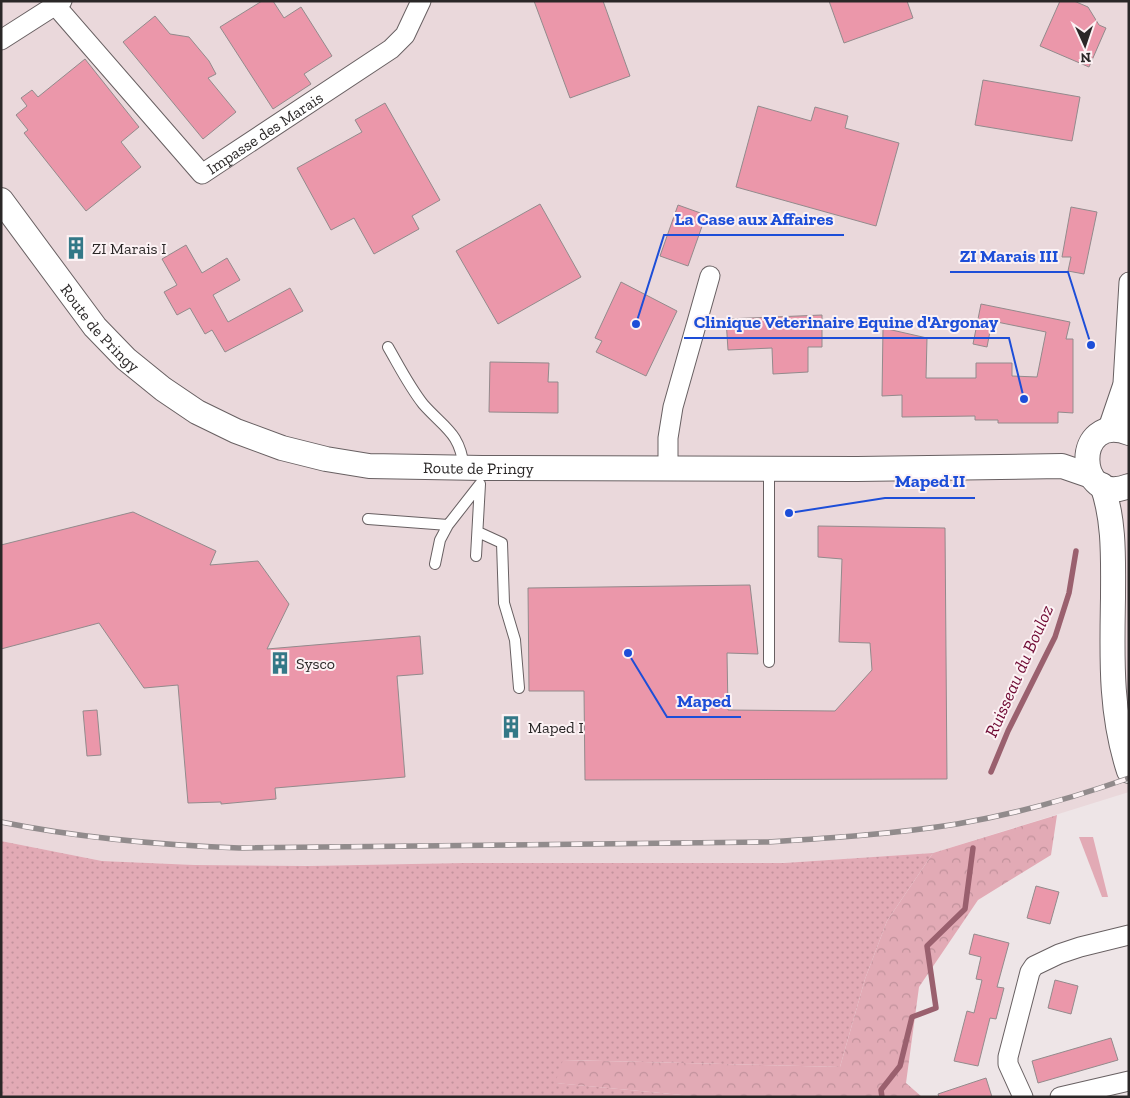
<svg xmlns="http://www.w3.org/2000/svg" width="1130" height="1098" font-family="'Zilla Slab',serif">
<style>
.built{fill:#ead8db}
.grass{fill:url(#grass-dots)}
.forest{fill:url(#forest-crowns)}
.park{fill:#e2aab5}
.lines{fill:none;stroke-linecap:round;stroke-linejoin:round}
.stream{stroke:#9a606e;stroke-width:5.5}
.building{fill:#eb97aa;stroke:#938a8c}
.service-casing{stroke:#686062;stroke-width:12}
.minor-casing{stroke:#686062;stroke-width:21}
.tertiary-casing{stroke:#686062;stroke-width:26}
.service{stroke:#fff;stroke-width:10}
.minor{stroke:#fff;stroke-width:19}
.tertiary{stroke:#fff;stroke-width:24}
.rail-casing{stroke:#918b8c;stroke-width:5.5}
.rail{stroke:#fcf2f4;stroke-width:4;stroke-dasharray:11;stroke-linecap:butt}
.labels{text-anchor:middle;stroke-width:4;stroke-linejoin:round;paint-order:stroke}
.street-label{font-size:16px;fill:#2a2727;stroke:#fcf2f4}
.poi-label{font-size:16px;fill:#2a2727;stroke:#fcf2f4;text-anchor:start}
.water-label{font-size:18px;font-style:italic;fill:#6e0832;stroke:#fcf2f4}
.leader{fill:none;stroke:#1d4ed8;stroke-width:2}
.callout-dot{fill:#1d4ed8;stroke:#fcf2f4;stroke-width:2}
.callout-label{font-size:18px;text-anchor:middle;font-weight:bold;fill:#1d4ed8;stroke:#fcf2f4;stroke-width:4;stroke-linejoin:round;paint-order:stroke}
</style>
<defs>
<pattern id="grass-dots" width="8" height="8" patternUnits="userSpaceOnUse" patternTransform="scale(1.25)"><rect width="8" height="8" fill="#e2aab5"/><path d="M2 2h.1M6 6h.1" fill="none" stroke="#c2929c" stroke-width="1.8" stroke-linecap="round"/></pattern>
<pattern id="forest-crowns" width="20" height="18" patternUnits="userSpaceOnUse" patternTransform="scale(1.25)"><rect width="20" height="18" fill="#e2aab5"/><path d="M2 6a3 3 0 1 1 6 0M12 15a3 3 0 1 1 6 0" fill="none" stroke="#c2929c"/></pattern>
</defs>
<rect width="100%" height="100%" fill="#eee5e7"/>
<path class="built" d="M 1,1 L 1129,1 L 1129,792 L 933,853 L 784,863 L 463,863 L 307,866 L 195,865 L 102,861 L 1,841 Z"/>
<path class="grass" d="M 1,841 L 102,861 L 195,865 L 307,866 L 463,863 L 784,863 L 933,853 L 887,921 L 865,979 L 840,1067 L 564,1060 L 556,1083 L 703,1097 L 1,1097 Z"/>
<path class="forest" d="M 1057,815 L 1051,855 L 978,900 L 919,987 L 906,1083 L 922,1097 L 703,1097 L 555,1083 L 563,1060 L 840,1067 L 865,979 L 887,921 L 933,853 Z"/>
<path class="park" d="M 1079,837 L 1093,837 L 1108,897 L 1102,897 Z"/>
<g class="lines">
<path class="stream" d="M 991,772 L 1008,731 L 1055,637 L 1069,593 L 1076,551
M 882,1097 L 881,1090 L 900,1066 L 912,1017 L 936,1008 L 927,946 L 965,909 L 973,848"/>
</g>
<path class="building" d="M 262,1 L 273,1 L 284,18 L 301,7 L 332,56 L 304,74 L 311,84 L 273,109 L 220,27 Z
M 534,1 L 603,1 L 630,76 L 570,98 Z
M 829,1 L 907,1 L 913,18 L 844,43 Z
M 1060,1 L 1074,1 L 1088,7 L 1099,25 L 1106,28 L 1089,67 L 1040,46 Z
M 155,16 L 170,34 L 189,37 L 209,61 L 216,74 L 208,78 L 236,112 L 203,139 L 123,42 Z
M 85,59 L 139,127 L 121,142 L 141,167 L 86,211 L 24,133 L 28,130 L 16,115 L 27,106 L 21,98 L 32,90 L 38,97 Z
M 983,80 L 1080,97 L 1072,141 L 975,125 Z
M 385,103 L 440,200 L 412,216 L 419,229 L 374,254 L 354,218 L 331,230 L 297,168 L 362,132 L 355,120 Z
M 758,106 L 811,121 L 815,107 L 848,116 L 845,128 L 899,143 L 876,226 L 736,187 Z
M 540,204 L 581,277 L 498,324 L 456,251 Z
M 678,205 L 706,215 L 688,266 L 660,256 Z
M 1071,207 L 1097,212 L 1084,274 L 1068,271 L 1071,257 L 1062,257 Z
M 186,245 L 202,273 L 227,258 L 240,280 L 213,295 L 228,322 L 290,288 L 303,311 L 225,352 L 212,330 L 205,334 L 190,308 L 177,315 L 164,292 L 177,285 L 162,259 Z
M 621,282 L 677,311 L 646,376 L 596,352 L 602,341 L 595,338 Z
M 981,304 L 1070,322 L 1066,339 L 1073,339 L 1073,413 L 1058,412 L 1058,423 L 998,423 L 998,420 L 975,420 L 975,416 L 902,417 L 902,395 L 882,396 L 883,328 L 927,338 L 926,378 L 976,378 L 976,363 L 1012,363 L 1012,376 L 1037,377 L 1046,332 L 992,321 L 987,347 L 973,344 Z
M 822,315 L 822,347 L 808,347 L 808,372 L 773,374 L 772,348 L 728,350 L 726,319 Z
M 490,362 L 549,363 L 548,382 L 558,382 L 558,413 L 489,412 Z
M 133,512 L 216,551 L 210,565 L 258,561 L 289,604 L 267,649 L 420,636 L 423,674 L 397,676 L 405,777 L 275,788 L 276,799 L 221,804 L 221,802 L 188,803 L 178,685 L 144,688 L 99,623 L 1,649 L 1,545 Z
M 818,526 L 945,528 L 947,779 L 585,780 L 584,691 L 529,691 L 528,588 L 750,585 L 758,654 L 727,653 L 728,710 L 835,711 L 872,670 L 870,643 L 839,642 L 842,559 L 818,557 Z
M 97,710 L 101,755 L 87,756 L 83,711 Z
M 1036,886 L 1059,892 L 1050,924 L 1027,918 Z
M 974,934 L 1009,943 L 997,987 L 1004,988 L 996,1019 L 990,1018 L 978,1066 L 954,1061 L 967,1011 L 974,1013 L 982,980 L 976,979 L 981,957 L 969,954 Z
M 1055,980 L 1078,986 L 1071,1014 L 1048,1008 Z
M 1111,1038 L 1118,1060 L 1038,1083 L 1032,1061 Z
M 986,1078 L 992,1097 L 939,1097 L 938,1094 Z"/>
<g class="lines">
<defs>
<path id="service" d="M 388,347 C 399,366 409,386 423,404 C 444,428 460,432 464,468
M 368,519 L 448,525
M 478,532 L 502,543 L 504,603 L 515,640 L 519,688
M 476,556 L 480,484
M 435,564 L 440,540 L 448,525 L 480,484
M 769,662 L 769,469"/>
<g id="minor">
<path id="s1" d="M 55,5 L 202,174 L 391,49 L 405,35 L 421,1"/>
<path d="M 1,40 L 62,1"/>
<path d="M 1129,282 L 1123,383 L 1129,416"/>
<path d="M 1107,431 L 1122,387"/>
<path d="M 668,468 L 668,438 L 673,407 L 710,276"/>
<path d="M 1023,1097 L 1008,1064 L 1008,1057 L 1030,972 L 1034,966 L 1059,954 L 1080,947 L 1129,935"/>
<path d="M 1060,1097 L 1129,1081"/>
</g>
<g id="tertiary">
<path id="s2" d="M 1,200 L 95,327 L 126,359 L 163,389 L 197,412 L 236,431 L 282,448 L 326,459 L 369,466 L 482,468 L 857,469 L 1062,466 L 1091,476"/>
<path d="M 1129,433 C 1073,411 1074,508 1129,486"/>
<path d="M 1102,485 C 1115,521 1113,561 1113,598 C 1112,658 1110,713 1129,771"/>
</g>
</defs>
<use href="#service" class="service-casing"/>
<use href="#minor" class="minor-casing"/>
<use href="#tertiary" class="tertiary-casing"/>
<use href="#service" class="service"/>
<use href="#minor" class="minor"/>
<use href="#tertiary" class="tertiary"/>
<defs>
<path id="rail" d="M 1,822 C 80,838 159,845 239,848 L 768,842 C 831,838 894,834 957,824 C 1015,814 1073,798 1129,778"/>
</defs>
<use href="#rail" class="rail-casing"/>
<use href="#rail" class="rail"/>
</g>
<defs>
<symbol id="building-bare" viewBox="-9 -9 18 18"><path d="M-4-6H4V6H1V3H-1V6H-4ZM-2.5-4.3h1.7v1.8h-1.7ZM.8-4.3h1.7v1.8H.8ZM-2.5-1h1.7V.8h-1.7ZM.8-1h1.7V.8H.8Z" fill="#337887" stroke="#fcf2f4" stroke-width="2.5" paint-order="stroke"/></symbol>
</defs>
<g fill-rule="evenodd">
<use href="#building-bare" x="60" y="232" width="32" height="32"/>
<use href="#building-bare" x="264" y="647" width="32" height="32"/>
<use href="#building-bare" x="495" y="711" width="32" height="32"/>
</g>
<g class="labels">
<g class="street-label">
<text dy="6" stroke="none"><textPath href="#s1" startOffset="299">Impasse des Marais</textPath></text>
<text dy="6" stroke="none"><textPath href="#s2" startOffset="162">Route de Pringy</textPath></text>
<text dy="6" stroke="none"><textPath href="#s2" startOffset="582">Route de Pringy</textPath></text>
</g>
<g class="poi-label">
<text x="92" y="254">ZI Marais I</text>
<text x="296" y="669">Sysco</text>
<text x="528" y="733">Maped I</text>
</g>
<g class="water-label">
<text transform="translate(1019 671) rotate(-66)" y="6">Ruisseau du Bouloz</text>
</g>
</g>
<path class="leader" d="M636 324L664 235H844M1091 345L1068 272H950M1024 399L1009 338H684M789 513L885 498H975M628 653L667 717H741"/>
<g class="callout-dot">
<circle cx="636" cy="324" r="5"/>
<circle cx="1091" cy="345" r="5"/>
<circle cx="1024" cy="399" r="5"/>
<circle cx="789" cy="513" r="5"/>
<circle cx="628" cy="653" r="5"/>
</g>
<g class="callout-label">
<text x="754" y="225">La Case aux Affaires</text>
<text x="1009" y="262">ZI Marais III</text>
<text x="846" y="328">Clinique Veterinaire Equine d'Argonay</text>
<text x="930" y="487">Maped II</text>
<text x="704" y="707">Maped</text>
</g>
<rect width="1130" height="1098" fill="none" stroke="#2a2727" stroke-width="5"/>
<g transform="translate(1085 45) rotate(177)" stroke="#fcf2f4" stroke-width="4" paint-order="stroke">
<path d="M0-4L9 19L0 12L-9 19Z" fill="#2a2727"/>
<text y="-8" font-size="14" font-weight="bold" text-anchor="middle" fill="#2a2727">N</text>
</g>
</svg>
